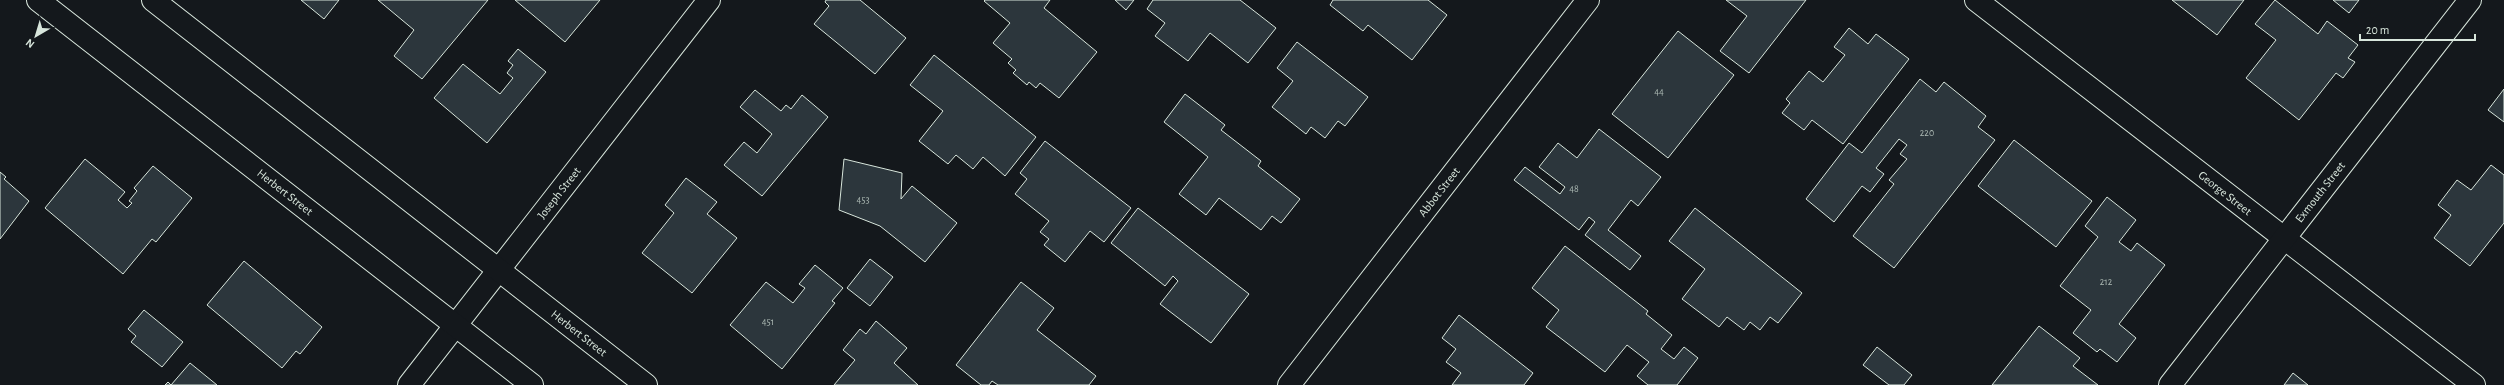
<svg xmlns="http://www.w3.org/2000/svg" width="2504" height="385" font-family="'Alegreya Sans',sans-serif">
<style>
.building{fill:#2c363c;stroke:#d8e6dc}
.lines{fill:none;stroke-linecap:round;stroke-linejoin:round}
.street-casing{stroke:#d8e6dc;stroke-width:24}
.secondary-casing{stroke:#d8e6dc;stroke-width:24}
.street{stroke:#14181c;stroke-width:22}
.secondary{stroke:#14181c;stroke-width:22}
.labels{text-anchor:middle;stroke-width:3;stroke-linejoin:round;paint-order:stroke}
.number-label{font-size:10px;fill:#adbab4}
.street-label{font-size:12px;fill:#d8e6dc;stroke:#14181c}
</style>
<rect width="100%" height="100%" fill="#14181c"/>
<path class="building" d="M 301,0 L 339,0 L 324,19 Z
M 378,0 L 488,0 L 422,79 L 394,56 L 414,30 Z
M 515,0 L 600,0 L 565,42 Z
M 826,0 L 860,0 L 906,38 L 875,74 L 814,24 L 829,6 L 825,2 Z
M 985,0 L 1050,0 L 1044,8 L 1097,52 L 1059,98 L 1040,83 L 1036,88 L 1029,82 L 1027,85 L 1013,73 L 1016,70 L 1008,63 L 1012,59 L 993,43 L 1010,23 L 984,1 Z
M 1115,0 L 1134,0 L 1126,10 Z
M 1153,0 L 1240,0 L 1276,28 L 1248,63 L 1210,33 L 1188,61 L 1155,36 L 1165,23 L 1147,9 Z
M 1333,0 L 1428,0 L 1447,15 L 1412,60 L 1368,25 L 1363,31 L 1330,5 Z
M 1726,0 L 1806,0 L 1749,73 L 1720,51 L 1747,16 Z
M 2172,0 L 2244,0 L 2217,35 Z
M 2275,0 L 2318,34 L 2327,21 L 2358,45 L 2348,58 L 2355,62 L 2343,78 L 2336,73 L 2299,120 L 2246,78 L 2276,40 L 2255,24 Z
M 2333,0 L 2359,0 L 2349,13 Z
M 1849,28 L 1868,44 L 1876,34 L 1909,59 L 1843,144 L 1812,120 L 1804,130 L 1782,113 L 1790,103 L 1786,99 L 1809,71 L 1823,82 L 1845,55 L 1834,47 Z
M 1678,31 L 1734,75 L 1668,158 L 1612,114 Z
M 1297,42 L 1368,97 L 1345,126 L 1338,121 L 1325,138 L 1311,127 L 1306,134 L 1272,107 L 1293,81 L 1277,68 Z
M 518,49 L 546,72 L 487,143 L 434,98 L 463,64 L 500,94 L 513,78 L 507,73 L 513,65 L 508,61 Z
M 934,55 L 1036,137 L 1005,176 L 983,157 L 973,169 L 956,155 L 948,164 L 919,141 L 943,111 L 910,85 Z
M 1920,79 L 1936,92 L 1944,82 L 1986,116 L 1978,127 L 1995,140 L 1894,268 L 1853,236 L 1894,184 L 1889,180 L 1907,159 L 1900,154 L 1907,145 L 1899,139 L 1876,168 L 1884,174 L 1870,192 L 1862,186 L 1834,222 L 1806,199 L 1849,143 L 1862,153 Z
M 2504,89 L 2504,122 L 2488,110 Z
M 755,90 L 781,111 L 786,105 L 791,109 L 802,95 L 828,117 L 762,196 L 724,165 L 744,142 L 757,153 L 772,134 L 740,107 Z
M 1185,94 L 1225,125 L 1221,130 L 1261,161 L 1258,166 L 1300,199 L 1281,223 L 1272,216 L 1261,230 L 1219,198 L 1206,215 L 1179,194 L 1208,157 L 1164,122 Z
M 1599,129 L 1661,177 L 1638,206 L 1631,200 L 1608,230 L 1641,256 L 1630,270 L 1585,235 L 1595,222 L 1589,217 L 1579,230 L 1514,180 L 1525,167 L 1560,194 L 1565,187 L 1539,167 L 1558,143 L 1577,158 Z
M 2014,140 L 2092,201 L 2056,247 L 1978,186 Z
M 1045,141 L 1131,208 L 1104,242 L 1090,231 L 1065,262 L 1044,245 L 1049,239 L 1040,232 L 1049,221 L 1015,194 L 1027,179 L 1020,173 Z
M 85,159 L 125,192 L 118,200 L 127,208 L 132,203 L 129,201 L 137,191 L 134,188 L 153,166 L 192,198 L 156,242 L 152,239 L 123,274 L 45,208 Z
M 844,159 L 902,173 L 901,199 L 912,186 L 957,223 L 925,262 L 880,226 L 839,210 Z
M 2491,165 L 2504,175 L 2504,223 L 2470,266 L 2434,238 L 2451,215 L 2438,205 L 2457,180 L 2471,190 Z
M 0,172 L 6,177 L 4,179 L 29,201 L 0,239 Z
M 686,178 L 717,202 L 707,214 L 737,238 L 692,293 L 642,253 L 674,213 L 665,205 Z
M 2107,197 L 2136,220 L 2119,242 L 2131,251 L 2137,243 L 2165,265 L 2119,324 L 2136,338 L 2117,362 L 2100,349 L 2097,352 L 2073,333 L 2091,310 L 2060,286 L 2098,237 L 2085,226 Z
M 1138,208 L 1249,294 L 1211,343 L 1160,304 L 1178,281 L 1173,276 L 1165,286 L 1111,243 Z
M 1695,208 L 1802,293 L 1778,323 L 1770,317 L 1760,330 L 1750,322 L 1744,330 L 1727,317 L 1719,327 L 1682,299 L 1705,269 L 1669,241 Z
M 1565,246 L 1648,311 L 1646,314 L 1672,335 L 1661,349 L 1674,359 L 1684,347 L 1698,358 L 1677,385 L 1648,385 L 1637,376 L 1649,362 L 1627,345 L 1605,372 L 1546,327 L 1559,310 L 1532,288 Z
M 870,259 L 893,277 L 870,306 L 847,288 Z
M 244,261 L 322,327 L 300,354 L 296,351 L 282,368 L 207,305 Z
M 815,265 L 843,288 L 832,301 L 835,303 L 782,369 L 730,325 L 766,282 L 793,303 L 805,288 L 799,284 Z
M 1021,282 L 1054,308 L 1037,330 L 1096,376 L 1089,385 L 998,385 L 992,381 L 989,385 L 981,385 L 956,365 Z
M 144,310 L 183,342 L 162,367 L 131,342 L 136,336 L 128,329 Z
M 1459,315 L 1533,373 L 1524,385 L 1452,385 L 1461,373 L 1446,362 L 1456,349 L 1442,338 Z
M 876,321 L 907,348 L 894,363 L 918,385 L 834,385 L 855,360 L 843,350 L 860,329 L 866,334 Z
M 2039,326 L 2080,358 L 2073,366 L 2098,385 L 1992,385 Z
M 1877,347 L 1912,375 L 1904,385 L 1889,385 L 1863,365 Z
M 190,363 L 217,385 L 165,385 L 168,382 L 171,385 Z
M 2293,373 L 2308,385 L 2284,385 Z"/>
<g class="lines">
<defs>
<path id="street" d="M 1976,0 L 2474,385
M 409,385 L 709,0
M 1289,385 L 1588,0"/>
<path id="secondary" d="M 38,0 L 532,385
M 153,0 L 646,385
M 2170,385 L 2470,0"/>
</defs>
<use href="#street" class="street-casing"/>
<use href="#secondary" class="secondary-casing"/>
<use href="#street" class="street"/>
<use href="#secondary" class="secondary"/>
</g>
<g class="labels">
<g class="number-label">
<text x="1659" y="95">44</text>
<text x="1927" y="136">220</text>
<text x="1574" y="192">48</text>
<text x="863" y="203">453</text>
<text x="2106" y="285">212</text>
<text x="768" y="325">451</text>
</g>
<g class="street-label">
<text transform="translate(285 192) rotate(38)" y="4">Herbert Street</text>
<text transform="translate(1439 192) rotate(-52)" y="4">Abbot Street</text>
<text transform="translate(2320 192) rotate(-52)" y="4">Exmouth Street</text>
<text transform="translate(559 193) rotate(-52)" y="4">Joseph Street</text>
<text transform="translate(2225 193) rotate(38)" y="4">George Street</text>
<text transform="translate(579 333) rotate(38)" y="4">Herbert Street</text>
</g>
</g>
<g transform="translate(36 36) rotate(218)" stroke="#14181c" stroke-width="3" paint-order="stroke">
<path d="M0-3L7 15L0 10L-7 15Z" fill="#d8e6dc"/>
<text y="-6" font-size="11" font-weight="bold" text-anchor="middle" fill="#d8e6dc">N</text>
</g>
<path d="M2360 34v6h115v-6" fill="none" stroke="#d8e6dc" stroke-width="2"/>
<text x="2366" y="34" font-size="12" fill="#d8e6dc" stroke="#14181c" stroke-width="3" paint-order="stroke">20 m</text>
</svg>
